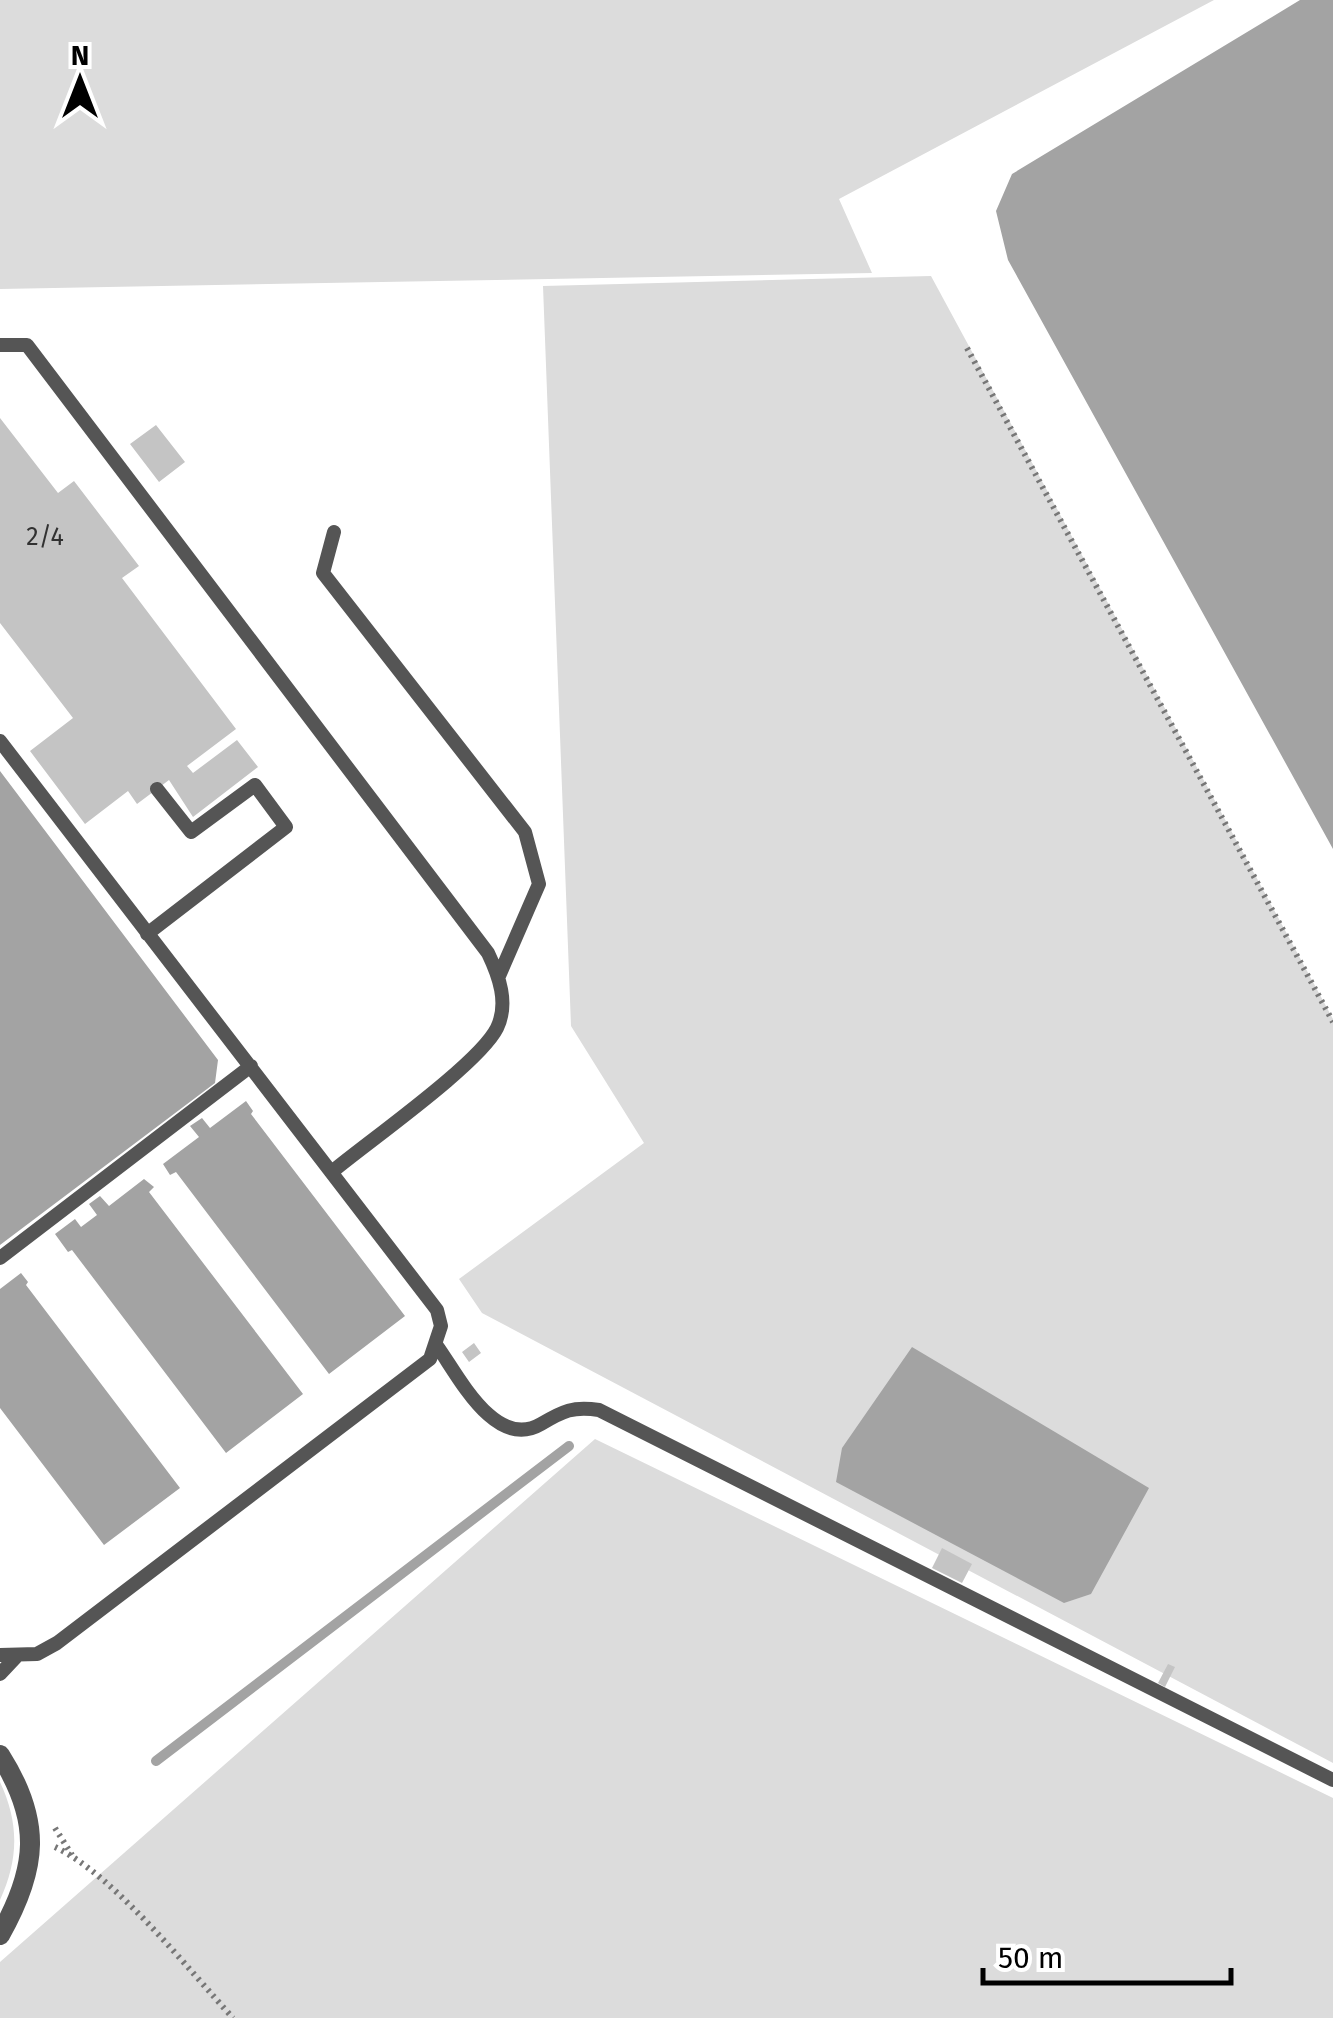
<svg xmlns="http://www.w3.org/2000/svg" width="1333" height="2018" font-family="'Fira Sans',sans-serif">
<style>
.green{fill:#dcdcdc}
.water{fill:#a3a3a3}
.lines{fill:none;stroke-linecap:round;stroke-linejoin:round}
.stream{stroke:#a3a3a3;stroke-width:10}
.building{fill:#c4c4c4}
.path{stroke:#777;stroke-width:6;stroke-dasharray:2.5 5;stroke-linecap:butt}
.lane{stroke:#555;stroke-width:14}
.street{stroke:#555;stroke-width:20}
.labels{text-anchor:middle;stroke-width:9;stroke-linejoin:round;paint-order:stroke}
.number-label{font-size:25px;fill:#313131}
</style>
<rect width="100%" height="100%" fill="#fff"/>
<path class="green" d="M 0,0 L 1214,0 L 839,199 L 872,273 L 0,289 Z
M 931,276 L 1333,1019 L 1333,1763 L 482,1313 L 459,1279 L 644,1143 L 571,1026 L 543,286 Z
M 595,1439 L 1333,1798 L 1333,2018 L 0,2018 L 0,1962 Z
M 0,1782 C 19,1823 19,1858 0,1900 Z"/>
<path class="water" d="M 1300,0 L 1333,0 L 1333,849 L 1008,260 L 996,211 L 1012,174 Z
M 0,771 L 218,1060 L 215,1083 L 0,1245 Z
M 246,1101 L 253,1111 L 251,1114 L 405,1316 L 329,1374 L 176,1172 L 170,1175 L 163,1164 L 199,1137 L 190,1126 L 202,1118 L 210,1128 Z
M 144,1179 L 154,1187 L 149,1192 L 303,1394 L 226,1453 L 72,1250 L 68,1252 L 55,1234 L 75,1219 L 81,1227 L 97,1215 L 89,1204 L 100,1196 L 109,1206 Z
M 21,1273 L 28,1282 L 26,1285 L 180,1488 L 104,1545 L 0,1408 L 0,1289 Z
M 912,1347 L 1149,1488 L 1091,1594 L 1064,1603 L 836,1482 L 842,1448 Z"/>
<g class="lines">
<path class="stream" d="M 156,1761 L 569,1446"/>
</g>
<path class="building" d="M 0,418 L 58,493 L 74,481 L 139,566 L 122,578 L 236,729 L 187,766 L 193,773 L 237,740 L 258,767 L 193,817 L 169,780 L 137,804 L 128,791 L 85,824 L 30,751 L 73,718 L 0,623 Z
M 156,425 L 185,462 L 159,482 L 130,444 Z
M 474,1343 L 481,1353 L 469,1362 L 462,1352 Z
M 942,1548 L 972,1564 L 962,1583 L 932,1568 Z
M 1168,1664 L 1175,1667 L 1165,1687 L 1158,1683 Z"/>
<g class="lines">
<path class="path" d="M 967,348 L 1333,1022
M 55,1828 L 72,1855
M 55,1847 C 113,1874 188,1969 233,2018"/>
<path class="lane" d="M 0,345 L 27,345 L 488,953 C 499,976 509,1003 497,1028 C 479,1064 369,1141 333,1171
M 334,532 L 323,573 L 525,832 L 539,884 L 499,976
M 0,741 L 437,1310 L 441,1326 L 430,1359 L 57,1643 L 37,1654 L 0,1655
M 147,934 L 286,827 L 255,785 L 191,832 L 157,789
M 0,1258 L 251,1066
M 437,1346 C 458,1375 495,1451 541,1424 C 563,1411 573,1406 599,1410 L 1333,1780
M 0,1674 L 16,1657"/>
<path class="street" d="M 0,1755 C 42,1821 38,1868 0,1935"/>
</g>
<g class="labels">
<g class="number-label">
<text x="45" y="545">2/4</text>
</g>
</g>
<g transform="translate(80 80)" stroke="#ffffff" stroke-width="8" paint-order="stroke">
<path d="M0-8L18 38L0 25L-18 38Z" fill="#000000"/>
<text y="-15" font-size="28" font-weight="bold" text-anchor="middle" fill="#000000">N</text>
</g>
<path d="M983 1968v15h248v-15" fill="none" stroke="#000000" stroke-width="5"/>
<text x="998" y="1968" font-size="30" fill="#000000" stroke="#ffffff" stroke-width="8" paint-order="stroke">50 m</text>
</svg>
